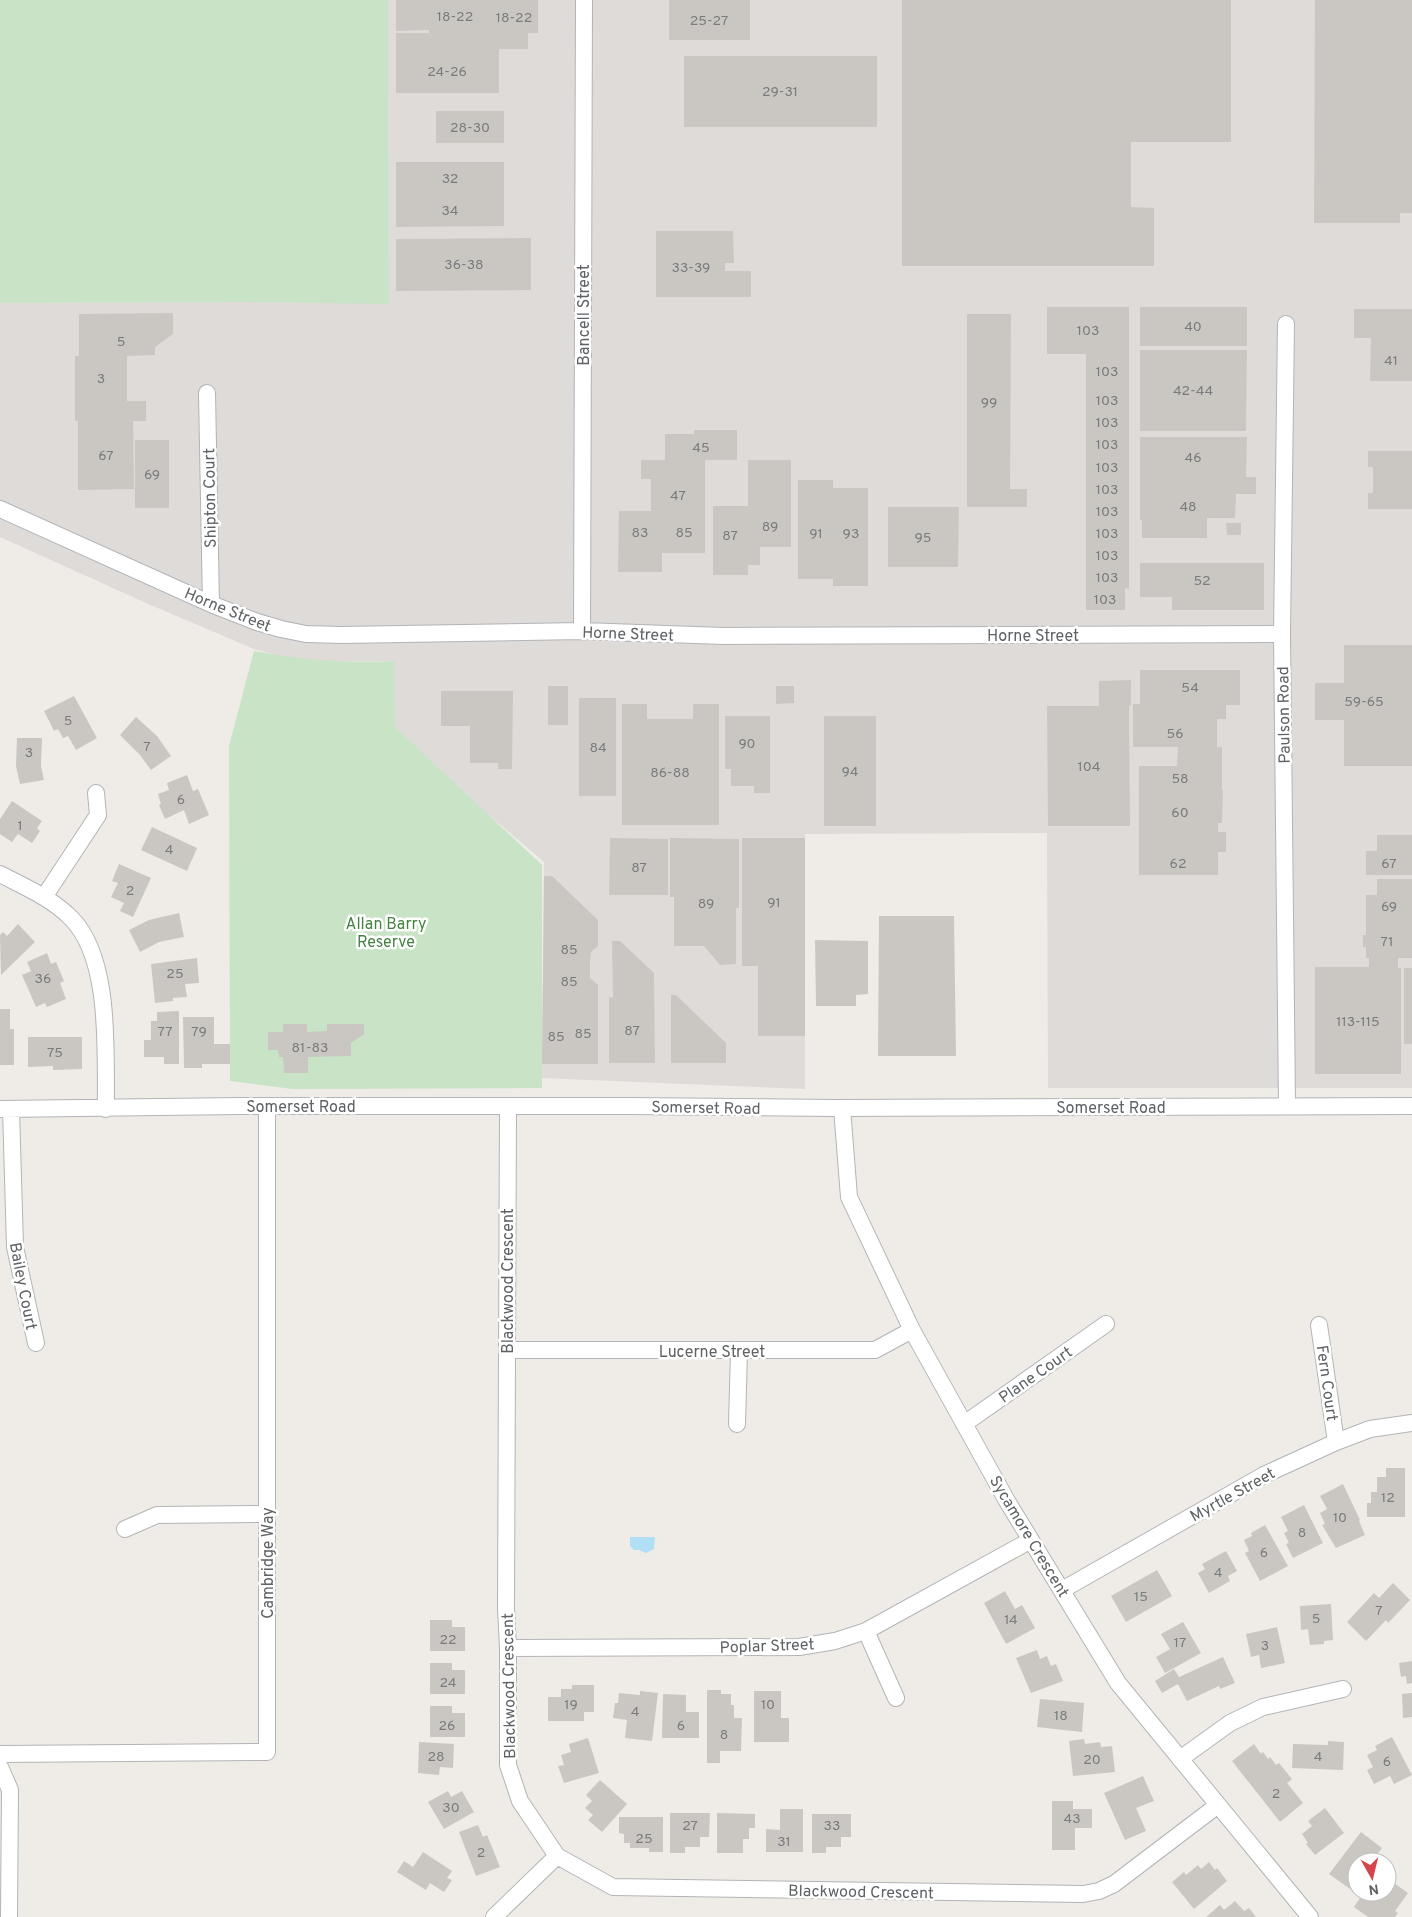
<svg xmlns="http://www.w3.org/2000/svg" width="1412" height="1917" font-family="Overpass,sans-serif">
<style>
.industrial{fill:#dedbd9}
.green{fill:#c9e3c6}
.water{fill:#b0dff6}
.building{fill:#cac7c3}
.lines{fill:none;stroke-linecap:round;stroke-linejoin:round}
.street-casing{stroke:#b2b4b7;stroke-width:18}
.street{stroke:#fff;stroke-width:16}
.labels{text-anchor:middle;stroke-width:5;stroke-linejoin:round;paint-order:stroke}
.number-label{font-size:14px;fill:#797b7c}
.street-label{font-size:16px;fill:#5e6265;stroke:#fff}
.park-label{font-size:16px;fill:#448240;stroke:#fff}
</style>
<rect width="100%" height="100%" fill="#efece7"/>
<path class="industrial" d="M 388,0 L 1412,0 L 1412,1088 L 1048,1088 L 1047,833 L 805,834 L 805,1089 L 542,1078 L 544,862 L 388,729 L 394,661 L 311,661 L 286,658 L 254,649 L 146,603 L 0,537 L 0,303 L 246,302 L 389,303 Z"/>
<path class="green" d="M 0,0 L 388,0 L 389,304 L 246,302 L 0,303 Z
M 254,651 C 301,660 347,663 394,661 L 395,727 L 542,865 L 542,1088 L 292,1089 L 230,1081 L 229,746 Z"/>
<path class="water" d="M 630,1537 L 655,1537 L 654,1549 L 646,1553 L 639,1550 L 634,1550 L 630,1546 Z"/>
<path class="building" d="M 396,0 L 538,0 L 538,33 L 528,33 L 528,49 L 499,49 L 499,93 L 396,93 L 396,33 L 429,33 L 429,30 L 396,31 Z
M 669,0 L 750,0 L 750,40 L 669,40 Z
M 902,0 L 1231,0 L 1231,142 L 1131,142 L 1131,207 L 1154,208 L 1154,266 L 902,266 Z
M 1315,0 L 1412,0 L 1412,213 L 1400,213 L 1400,223 L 1314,223 Z
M 684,56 L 877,56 L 877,127 L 684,127 Z
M 436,111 L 504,111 L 504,143 L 436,143 Z
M 396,162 L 504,162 L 504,226 L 396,227 Z
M 656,231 L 733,231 L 734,263 L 725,263 L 725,271 L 751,271 L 751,297 L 656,297 Z
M 531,238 L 531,290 L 396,291 L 396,239 Z
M 1047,307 L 1129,307 L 1129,589 L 1125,588 L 1125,610 L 1086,610 L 1086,354 L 1047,354 Z
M 1140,307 L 1247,307 L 1247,346 L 1140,346 Z
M 1354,309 L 1412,309 L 1412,381 L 1370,381 L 1371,338 L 1354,338 Z
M 173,313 L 173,334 L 155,347 L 155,355 L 127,356 L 127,401 L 146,401 L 146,421 L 133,421 L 134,489 L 78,490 L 78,421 L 75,421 L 75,356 L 79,356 L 79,314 Z
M 967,314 L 1011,314 L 1010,489 L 1027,489 L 1027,507 L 967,507 Z
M 1140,350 L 1247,350 L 1246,431 L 1140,431 Z
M 694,430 L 737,430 L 737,460 L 705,460 L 705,553 L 662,553 L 662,572 L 618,572 L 619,511 L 651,511 L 651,479 L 641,479 L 641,460 L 665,460 L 665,434 L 694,434 Z
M 1140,437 L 1247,437 L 1246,477 L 1256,477 L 1256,494 L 1236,494 L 1235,518 L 1207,518 L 1207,538 L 1142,538 L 1142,520 L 1140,520 Z
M 135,440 L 169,440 L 169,508 L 135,508 Z
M 1368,451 L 1412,451 L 1412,509 L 1368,509 L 1368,493 L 1373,493 L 1373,467 L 1368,467 Z
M 748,460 L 791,460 L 791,547 L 760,547 L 760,565 L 748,565 L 748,575 L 713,575 L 713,506 L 748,506 Z
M 798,480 L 833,480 L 833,488 L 868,488 L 868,586 L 833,586 L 833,579 L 798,579 Z
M 888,507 L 959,507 L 958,567 L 888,567 Z
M 1226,523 L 1241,523 L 1241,535 L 1227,535 Z
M 1140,563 L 1264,563 L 1264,610 L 1172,610 L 1172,597 L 1140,597 Z
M 1344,645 L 1412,645 L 1412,766 L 1344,766 L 1344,720 L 1315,720 L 1315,683 L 1344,683 Z
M 1140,670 L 1240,670 L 1240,705 L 1226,705 L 1226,719 L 1217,719 L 1217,747 L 1222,747 L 1222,790 L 1223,790 L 1222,823 L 1218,823 L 1218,832 L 1226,832 L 1226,852 L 1218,852 L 1218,875 L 1139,875 L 1139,766 L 1177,766 L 1178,747 L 1133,747 L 1133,704 L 1140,704 Z
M 1131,680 L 1131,705 L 1129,706 L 1130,826 L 1048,826 L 1047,706 L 1099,706 L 1099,681 Z
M 548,686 L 568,686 L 568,725 L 548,725 Z
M 776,686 L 794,686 L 794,703 L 776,704 Z
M 441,691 L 513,691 L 512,769 L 498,769 L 498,763 L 470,763 L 470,726 L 441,726 Z
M 74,696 L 97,738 L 76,750 L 68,736 L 63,738 L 58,729 L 54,731 L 44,711 Z
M 579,698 L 616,698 L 616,796 L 579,796 Z
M 622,704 L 647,704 L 647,719 L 693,719 L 693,704 L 719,704 L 719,825 L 622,825 Z
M 725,716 L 770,716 L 770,793 L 754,793 L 754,786 L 731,786 L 731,769 L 725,769 Z
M 824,716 L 876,716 L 876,826 L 824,826 Z
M 136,717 L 157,736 L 171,756 L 151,770 L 140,755 L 120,735 Z
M 17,738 L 42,738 L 41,766 L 44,780 L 20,784 L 16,766 Z
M 187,775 L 193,791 L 198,789 L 209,815 L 189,824 L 184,810 L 165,819 L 159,805 L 161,804 L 158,794 L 169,790 L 167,783 Z
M 12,801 L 42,821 L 37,828 L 40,831 L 32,843 L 18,834 L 12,842 L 0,834 L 0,819 Z
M 152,827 L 197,848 L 187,871 L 141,850 Z
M 1377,835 L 1412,835 L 1412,875 L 1366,875 L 1366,851 L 1377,851 Z
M 610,838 L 668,839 L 668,895 L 609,895 Z
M 670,838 L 739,839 L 739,908 L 736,908 L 736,964 L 720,965 L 704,946 L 674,946 L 674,897 L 670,897 Z
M 742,838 L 805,838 L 805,1036 L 758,1036 L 758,966 L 742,966 Z
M 119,864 L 151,878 L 133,917 L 120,911 L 124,903 L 111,897 L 118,883 L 112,881 Z
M 544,876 L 552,876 L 598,920 L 598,946 L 591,952 L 590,964 L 590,978 L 598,985 L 598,1064 L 542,1064 Z
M 1377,879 L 1412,879 L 1412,958 L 1398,958 L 1398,968 L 1401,968 L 1401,1074 L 1315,1074 L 1315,967 L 1369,967 L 1369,958 L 1366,958 L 1366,947 L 1363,947 L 1363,935 L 1366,935 L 1366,895 L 1377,895 Z
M 179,913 L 184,937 L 159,942 L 140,952 L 129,930 L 149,920 Z
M 879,916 L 954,916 L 956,1056 L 878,1056 Z
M 18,924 L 35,942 L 1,975 L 0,935 L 3,932 L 7,936 Z
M 815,940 L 868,941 L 868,994 L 856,995 L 856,1006 L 816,1006 Z
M 612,941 L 620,941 L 654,973 L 655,1063 L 609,1063 L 609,997 L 613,998 Z
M 47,953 L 51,964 L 56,962 L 64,981 L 60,983 L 66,999 L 47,1007 L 45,1003 L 36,1007 L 22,975 L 31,971 L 27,962 Z
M 197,958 L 199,983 L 185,984 L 187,997 L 173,998 L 173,1001 L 155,1003 L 151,964 Z
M 1404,968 L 1412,968 L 1412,1044 L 1404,1044 Z
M 671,995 L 676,995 L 726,1043 L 726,1063 L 671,1063 Z
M 0,1009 L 10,1009 L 10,1029 L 14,1029 L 14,1065 L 0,1065 Z
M 179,1011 L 179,1064 L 164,1064 L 164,1057 L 144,1057 L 144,1040 L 151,1040 L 151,1021 L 157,1021 L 157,1012 Z
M 183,1017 L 214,1017 L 214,1044 L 230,1044 L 230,1064 L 202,1064 L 202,1068 L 184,1068 Z
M 283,1024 L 307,1024 L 307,1032 L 327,1031 L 327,1024 L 364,1024 L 364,1034 L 351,1043 L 351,1056 L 308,1057 L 308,1073 L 284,1073 L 283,1057 L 279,1057 L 278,1050 L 268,1050 L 268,1032 L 283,1032 Z
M 28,1037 L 82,1037 L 82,1069 L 53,1070 L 53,1066 L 28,1067 Z
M 1386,1468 L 1405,1468 L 1405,1517 L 1367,1517 L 1367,1503 L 1371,1503 L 1371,1492 L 1377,1492 L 1377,1477 L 1386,1477 Z
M 1343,1484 L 1360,1520 L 1359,1521 L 1365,1535 L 1336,1548 L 1322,1525 L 1325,1524 L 1320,1513 L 1327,1509 L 1320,1496 Z
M 1304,1505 L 1323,1543 L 1293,1558 L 1286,1544 L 1289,1543 L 1284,1533 L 1288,1531 L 1281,1517 Z
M 1265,1525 L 1288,1566 L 1260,1581 L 1245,1553 L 1249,1551 L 1244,1540 L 1252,1536 L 1251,1533 Z
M 1226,1551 L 1237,1571 L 1228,1576 L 1230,1581 L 1209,1593 L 1198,1573 L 1205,1569 L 1202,1564 Z
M 1157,1570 L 1172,1596 L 1126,1622 L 1111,1596 Z
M 1393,1583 L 1410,1600 L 1388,1623 L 1386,1620 L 1366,1641 L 1347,1622 L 1374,1593 L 1379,1598 Z
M 1005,1591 L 1015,1609 L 1022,1605 L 1035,1628 L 1006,1644 L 984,1603 Z
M 1331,1604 L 1333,1640 L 1324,1641 L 1324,1644 L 1310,1645 L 1308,1629 L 1301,1630 L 1300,1606 Z
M 430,1620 L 452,1620 L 452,1627 L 465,1627 L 465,1651 L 430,1651 Z
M 1183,1622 L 1201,1653 L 1165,1673 L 1156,1657 L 1170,1649 L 1161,1634 Z
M 1277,1627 L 1285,1663 L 1261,1668 L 1259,1655 L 1251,1657 L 1246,1634 Z
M 1037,1650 L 1040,1659 L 1047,1656 L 1051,1666 L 1056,1664 L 1063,1681 L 1031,1693 L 1016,1658 Z
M 1223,1657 L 1235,1683 L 1220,1689 L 1219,1686 L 1187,1701 L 1178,1684 L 1162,1693 L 1155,1681 L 1174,1669 L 1179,1677 Z
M 1412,1661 L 1412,1683 L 1407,1684 L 1406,1676 L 1401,1677 L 1399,1663 Z
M 430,1663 L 452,1663 L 452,1670 L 465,1670 L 465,1694 L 430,1694 Z
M 572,1685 L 594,1685 L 594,1712 L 584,1712 L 584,1721 L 548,1721 L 548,1697 L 561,1697 L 561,1689 L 572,1689 Z
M 707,1690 L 721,1690 L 721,1694 L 731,1694 L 731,1705 L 734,1705 L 734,1718 L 742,1718 L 741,1751 L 720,1751 L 720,1763 L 707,1763 Z
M 640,1691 L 658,1693 L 652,1741 L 625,1738 L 627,1720 L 613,1718 L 615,1703 L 618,1703 L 619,1693 L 640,1695 Z
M 754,1691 L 781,1691 L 781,1718 L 789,1718 L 789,1742 L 754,1742 Z
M 1412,1693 L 1412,1717 L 1403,1718 L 1402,1694 Z
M 663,1694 L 686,1695 L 686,1712 L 699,1712 L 699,1738 L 662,1738 Z
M 1040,1699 L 1084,1703 L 1082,1732 L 1037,1727 Z
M 430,1706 L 452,1706 L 452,1713 L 465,1713 L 465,1737 L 430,1737 Z
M 1392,1737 L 1412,1775 L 1394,1784 L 1390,1776 L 1374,1784 L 1367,1770 L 1373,1767 L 1367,1755 L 1377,1750 L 1375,1746 Z
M 588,1738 L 599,1773 L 564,1783 L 558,1766 L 564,1765 L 561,1755 L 571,1752 L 569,1744 Z
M 1084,1739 L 1085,1744 L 1100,1742 L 1101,1747 L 1112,1746 L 1115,1772 L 1073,1776 L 1069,1741 Z
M 1328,1741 L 1344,1742 L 1343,1770 L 1292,1768 L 1293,1744 L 1328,1745 Z
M 419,1742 L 454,1744 L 453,1768 L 440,1767 L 439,1775 L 418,1773 Z
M 1254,1744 L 1261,1754 L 1263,1752 L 1268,1759 L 1270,1757 L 1276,1765 L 1279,1763 L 1292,1779 L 1287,1783 L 1303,1803 L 1280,1822 L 1232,1761 Z
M 1143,1776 L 1154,1801 L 1136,1808 L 1146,1831 L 1125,1840 L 1104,1793 Z
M 600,1780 L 627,1804 L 602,1832 L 588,1820 L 593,1815 L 585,1808 L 592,1801 L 586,1795 Z
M 448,1791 L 451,1797 L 462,1791 L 474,1812 L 444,1829 L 428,1802 Z
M 1052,1801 L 1073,1801 L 1073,1809 L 1092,1809 L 1092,1828 L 1075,1828 L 1075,1850 L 1052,1850 Z
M 1325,1808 L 1344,1833 L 1315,1855 L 1306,1844 L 1308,1843 L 1302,1834 L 1312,1826 L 1308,1821 Z
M 780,1809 L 803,1809 L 803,1852 L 766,1852 L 766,1829 L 780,1830 Z
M 670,1813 L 710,1813 L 709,1837 L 700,1837 L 700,1847 L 685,1847 L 685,1853 L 670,1853 Z
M 717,1813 L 755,1814 L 755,1828 L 749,1828 L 749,1839 L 743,1839 L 743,1853 L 717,1853 Z
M 812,1814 L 851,1814 L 851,1837 L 841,1837 L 841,1847 L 826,1847 L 826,1853 L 812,1853 Z
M 619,1817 L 663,1817 L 663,1852 L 649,1852 L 649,1848 L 630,1848 L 630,1843 L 624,1843 L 624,1834 L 619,1833 Z
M 478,1825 L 483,1837 L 487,1835 L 500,1867 L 476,1876 L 459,1832 Z
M 1361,1832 L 1382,1848 L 1371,1862 L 1357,1862 L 1357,1885 L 1353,1891 L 1329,1874 Z
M 423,1852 L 452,1871 L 447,1878 L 452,1880 L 444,1892 L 430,1883 L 426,1890 L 397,1872 L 404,1861 L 413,1867 Z
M 1209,1862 L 1215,1870 L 1217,1868 L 1227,1881 L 1194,1909 L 1172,1882 L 1184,1872 L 1186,1875 L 1198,1865 L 1201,1869 Z
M 1387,1878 L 1408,1893 L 1395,1911 L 1398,1913 L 1395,1917 L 1368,1917 L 1354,1907 L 1364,1892 L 1387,1892 Z
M 1235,1901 L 1244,1911 L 1249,1908 L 1256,1917 L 1206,1917 L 1220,1905 L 1224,1910 Z"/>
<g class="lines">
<defs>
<path id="street" d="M 1286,324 L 1282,634 L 1287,1106
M 207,393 L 211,604
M 0,509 L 211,604 L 257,622 L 281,629 L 306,634 L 341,635 L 582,631 L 724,636 L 1282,634
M 582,631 L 584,0
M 0,874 C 25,887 51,898 71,918 C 112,959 105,1054 106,1109
M 44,897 L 98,815 L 96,793
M 508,1106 L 506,1608 L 508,1648 L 508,1765 L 520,1801 L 557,1856 L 613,1887 L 1083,1894 L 1099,1891 L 1114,1884 L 1218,1805
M 842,1108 L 849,1197 L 912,1330 L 1007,1501 L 1118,1683 L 1310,1917
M 0,1109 L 240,1106 L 630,1106 L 835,1108 L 1412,1106
M 11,1109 L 15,1247 L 36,1343
M 1319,1325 L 1336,1442
M 507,1350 L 875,1350 L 912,1330
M 737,1424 L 739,1351
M 964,1424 L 1106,1324
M 125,1529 L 157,1515 L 267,1514
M 1062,1590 L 1264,1475 L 1336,1442 L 1370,1429 L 1412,1423
M 866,1631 L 896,1698
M 508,1648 L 799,1647 L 835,1641 L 866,1631 L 1031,1540
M 0,1754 L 267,1752 L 267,1106
M 1180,1759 L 1230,1723 L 1263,1707 L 1343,1689
M 0,1767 L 10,1790 L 9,1917
M 494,1917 L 557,1856"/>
</defs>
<use href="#street" class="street-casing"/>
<use href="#street" class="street"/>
</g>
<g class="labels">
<g class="number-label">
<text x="455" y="21">18-22</text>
<text x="514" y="22">18-22</text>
<text x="709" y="25">25-27</text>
<text x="447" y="76">24-26</text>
<text x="780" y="96">29-31</text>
<text x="470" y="132">28-30</text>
<text x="450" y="183">32</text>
<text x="450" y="215">34</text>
<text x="464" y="269">36-38</text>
<text x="691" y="272">33-39</text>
<text x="1193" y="331">40</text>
<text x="1088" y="335">103</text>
<text x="121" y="346">5</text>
<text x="1391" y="365">41</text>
<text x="1107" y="376">103</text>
<text x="101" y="383">3</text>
<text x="1193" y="395">42-44</text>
<text x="1107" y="405">103</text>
<text x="989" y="407">99</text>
<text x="1107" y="427">103</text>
<text x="1107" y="449">103</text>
<text x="701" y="452">45</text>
<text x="106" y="460">67</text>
<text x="1193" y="462">46</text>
<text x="1107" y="472">103</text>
<text x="152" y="479">69</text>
<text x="1107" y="494">103</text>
<text x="678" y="500">47</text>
<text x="1188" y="511">48</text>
<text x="1107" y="516">103</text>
<text x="770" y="531">89</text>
<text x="640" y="537">83</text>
<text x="684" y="537">85</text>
<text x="816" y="538">91</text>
<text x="851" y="538">93</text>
<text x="1107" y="538">103</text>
<text x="730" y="540">87</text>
<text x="923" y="542">95</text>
<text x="1107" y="560">103</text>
<text x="1107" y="582">103</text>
<text x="1202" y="585">52</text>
<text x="1105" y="604">103</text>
<text x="1190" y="692">54</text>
<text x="1364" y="706">59-65</text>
<text x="68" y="725">5</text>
<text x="1175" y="738">56</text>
<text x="747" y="748">90</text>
<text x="147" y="751">7</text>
<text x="598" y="752">84</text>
<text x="29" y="757">3</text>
<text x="1089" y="771">104</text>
<text x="850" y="776">94</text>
<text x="670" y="777">86-88</text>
<text x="1180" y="783">58</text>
<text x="181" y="804">6</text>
<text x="1180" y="817">60</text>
<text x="20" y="830">1</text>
<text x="169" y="854">4</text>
<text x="1178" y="868">62</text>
<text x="1389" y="868">67</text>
<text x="639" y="872">87</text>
<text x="130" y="895">2</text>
<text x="774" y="907">91</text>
<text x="706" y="908">89</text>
<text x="1389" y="911">69</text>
<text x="1387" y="946">71</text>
<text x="569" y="954">85</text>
<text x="175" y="978">25</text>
<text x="43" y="983">36</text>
<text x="569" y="986">85</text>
<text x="1358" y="1026">113-115</text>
<text x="632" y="1035">87</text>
<text x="165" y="1036">77</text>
<text x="199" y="1036">79</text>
<text x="583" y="1038">85</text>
<text x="556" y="1041">85</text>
<text x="310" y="1052">81-83</text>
<text x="55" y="1057">75</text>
<text x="1388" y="1502">12</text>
<text x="1340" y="1522">10</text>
<text x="1302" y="1537">8</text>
<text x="1264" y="1557">6</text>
<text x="1218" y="1577">4</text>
<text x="1141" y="1601">15</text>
<text x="1379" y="1615">7</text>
<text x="1316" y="1623">5</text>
<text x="1011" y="1624">14</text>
<text x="448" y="1644">22</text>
<text x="1180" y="1647">17</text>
<text x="1265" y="1650">3</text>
<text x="448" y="1687">24</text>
<text x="571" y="1709">19</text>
<text x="768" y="1709">10</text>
<text x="635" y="1716">4</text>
<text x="1061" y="1720">18</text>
<text x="447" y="1730">26</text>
<text x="681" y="1730">6</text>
<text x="724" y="1739">8</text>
<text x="436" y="1761">28</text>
<text x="1318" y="1761">4</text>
<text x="1092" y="1764">20</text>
<text x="1387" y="1766">6</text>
<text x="1276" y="1798">2</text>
<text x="451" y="1812">30</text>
<text x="1072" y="1823">43</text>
<text x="690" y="1830">27</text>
<text x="832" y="1830">33</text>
<text x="644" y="1843">25</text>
<text x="784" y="1846">31</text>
<text x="481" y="1857">2</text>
</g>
<g class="street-label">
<text transform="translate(583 315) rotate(-90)" y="6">Bancell Street</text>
<text transform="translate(209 498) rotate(-91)" y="6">Shipton Court</text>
<text transform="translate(228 609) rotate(22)" y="6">Horne Street</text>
<text transform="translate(628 633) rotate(2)" y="6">Horne Street</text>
<text x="1033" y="641">Horne Street</text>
<text transform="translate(1283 715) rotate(-91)" y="6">Paulson Road</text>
<text x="301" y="1112">Somerset Road</text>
<text transform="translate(706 1107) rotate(1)" y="6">Somerset Road</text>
<text x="1111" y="1113">Somerset Road</text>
<text transform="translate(507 1281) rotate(-90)" y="6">Blackwood Crescent</text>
<text transform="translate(24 1286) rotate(79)" y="6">Bailey Court</text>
<text x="712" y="1357">Lucerne Street</text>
<text transform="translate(1035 1374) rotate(-35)" y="6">Plane Court</text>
<text transform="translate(1328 1383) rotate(82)" y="6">Fern Court</text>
<text transform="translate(1232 1494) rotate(-29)" y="6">Myrtle Street</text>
<text transform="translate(1030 1536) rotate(59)" y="6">Sycamore Crescent</text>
<text transform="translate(267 1563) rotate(-90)" y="6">Cambridge Way</text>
<text transform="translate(767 1645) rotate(-2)" y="6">Poplar Street</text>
<text transform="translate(508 1686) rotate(-91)" y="6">Blackwood Crescent</text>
<text transform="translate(861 1891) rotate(1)" y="6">Blackwood Crescent</text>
</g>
<g class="park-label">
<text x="386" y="929">Allan Barry<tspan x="386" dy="18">Reserve</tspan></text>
</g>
</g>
<g transform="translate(1372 1877) rotate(172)"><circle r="24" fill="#ffffff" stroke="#bfc0c1"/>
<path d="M0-4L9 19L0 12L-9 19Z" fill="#d6454a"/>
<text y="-8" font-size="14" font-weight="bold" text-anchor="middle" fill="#5e6265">N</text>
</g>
</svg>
